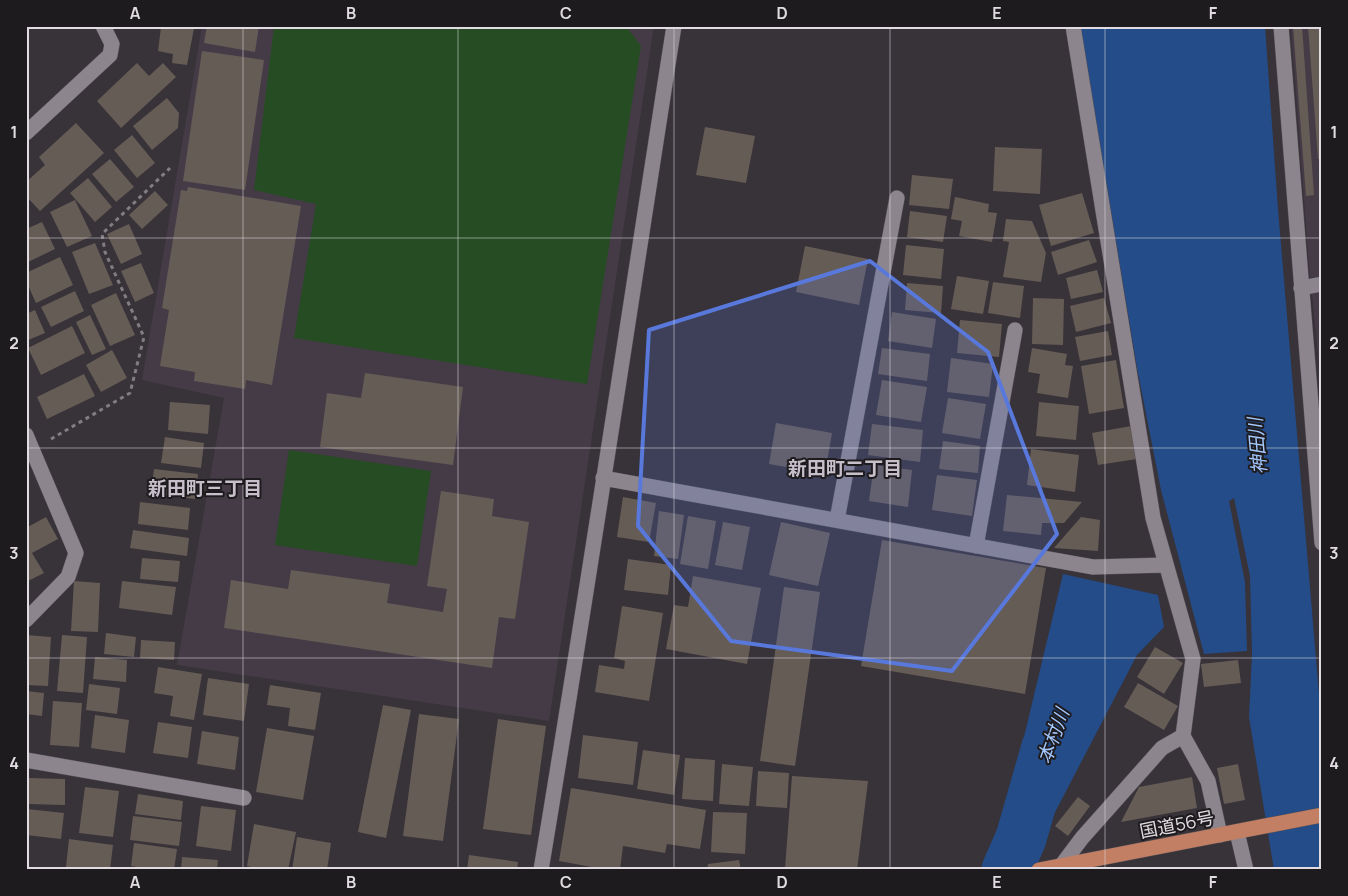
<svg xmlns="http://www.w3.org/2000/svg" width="1348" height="896" font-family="Manrope,'Noto Sans JP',sans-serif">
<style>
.built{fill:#453b47}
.green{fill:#254c22}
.water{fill:#244c88}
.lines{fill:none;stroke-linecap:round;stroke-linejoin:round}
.river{stroke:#244c88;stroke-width:51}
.building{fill:#665c56}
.minor-casing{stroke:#555057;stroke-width:16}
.highway-casing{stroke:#555057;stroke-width:16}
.path{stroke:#827d83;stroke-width:3;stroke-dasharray:4 4;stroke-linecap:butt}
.minor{stroke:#8c858e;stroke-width:15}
.highway{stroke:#c27f63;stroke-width:15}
.marked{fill:#5879db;fill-opacity:0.2;stroke:#5879db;stroke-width:4;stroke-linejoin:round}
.grid{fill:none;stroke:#e0dce1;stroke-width:1;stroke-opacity:0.55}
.labels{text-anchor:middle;stroke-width:4;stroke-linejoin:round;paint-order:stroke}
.street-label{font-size:18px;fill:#e0dce1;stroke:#1e1b1e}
.water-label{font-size:19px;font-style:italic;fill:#a4c8fd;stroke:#1e1b1e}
.neighbourhood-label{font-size:19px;font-weight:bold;fill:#c7bfc9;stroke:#1e1b1e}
.neatline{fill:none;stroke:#e0dce1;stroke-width:2}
.grid-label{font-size:16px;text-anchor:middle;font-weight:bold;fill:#e0dce1}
</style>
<rect width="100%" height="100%" fill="#383239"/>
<path class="built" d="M 202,26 L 654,26 L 549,721 L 177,665 L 224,398 L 142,380 Z
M 1291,26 L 1322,26 L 1322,276 L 1310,278 Z
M 1322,292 L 1322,394 L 1312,294 Z"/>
<path class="green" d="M 274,26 L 626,26 L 641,46 L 587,384 L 294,338 L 316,204 L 254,190 Z
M 289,450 L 431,471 L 417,566 L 275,545 Z"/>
<path class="water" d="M 1080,26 L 1265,26 L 1278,209 L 1322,730 L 1322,870 L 1274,870 L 1249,717 L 1252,654 L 1250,576 L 1234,498 L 1229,501 L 1245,582 L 1247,651 L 1204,654 L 1161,490 L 1137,368 Z
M 1063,574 L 1158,595 L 1164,627 L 1137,655 L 1051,820 L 1007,808 Z"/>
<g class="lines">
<path class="river" d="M 1007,870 L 1021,838 L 1047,747"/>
</g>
<path class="building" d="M 207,26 L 259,26 L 255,52 L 204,43 Z
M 1293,26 L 1302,26 L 1314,195 L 1306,196 Z
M 1308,26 L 1322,26 L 1322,159 L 1318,159 Z
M 161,27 L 194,28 L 187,65 L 172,63 L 173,54 L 158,51 Z
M 202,51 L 264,60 L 245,190 L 183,181 Z
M 137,63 L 149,76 L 163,63 L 176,77 L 121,128 L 97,101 Z
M 167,98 L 179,113 L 178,128 L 152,150 L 133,126 Z
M 76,123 L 104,153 L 40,211 L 26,196 L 26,182 L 45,165 L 39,157 Z
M 705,127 L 755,136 L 746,183 L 696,175 Z
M 132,135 L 155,163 L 137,178 L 114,150 Z
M 995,147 L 1042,149 L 1040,194 L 993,191 Z
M 110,159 L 134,187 L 116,202 L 92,174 Z
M 912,175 L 953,179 L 949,209 L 909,205 Z
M 88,178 L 112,207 L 95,222 L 70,193 Z
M 188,187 L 301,206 L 272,385 L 246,380 L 245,389 L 194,381 L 195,372 L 160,366 L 169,310 L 162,308 L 181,190 L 187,191 Z
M 155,191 L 168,205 L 142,229 L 129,215 Z
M 1082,193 L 1094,233 L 1051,246 L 1039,205 Z
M 955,197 L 989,204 L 988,212 L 997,213 L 992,242 L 959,236 L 962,221 L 951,219 Z
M 75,200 L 92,236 L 67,247 L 50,212 Z
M 910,211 L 947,216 L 943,242 L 907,237 Z
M 1006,219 L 1032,221 L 1046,253 L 1041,282 L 1003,277 L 1009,242 L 1003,241 Z
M 42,222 L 55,249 L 26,263 L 26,229 Z
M 129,224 L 142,254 L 121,264 L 107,234 Z
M 1089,240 L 1097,262 L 1058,275 L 1051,252 Z
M 95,243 L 113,285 L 89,294 L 72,252 Z
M 906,245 L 944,249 L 941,279 L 903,275 Z
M 805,246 L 868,259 L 859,305 L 796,292 Z
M 60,257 L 73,285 L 36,303 L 26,281 L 26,273 Z
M 141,263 L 154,293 L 135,302 L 121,271 Z
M 1097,270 L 1103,292 L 1071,299 L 1066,278 Z
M 957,276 L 989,281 L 983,314 L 951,309 Z
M 993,282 L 1024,286 L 1020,318 L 988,313 Z
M 907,283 L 943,286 L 941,313 L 905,310 Z
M 75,291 L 84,311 L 51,327 L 41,307 Z
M 116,293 L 135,335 L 110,346 L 91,305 Z
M 1033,298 L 1064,299 L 1063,345 L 1032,344 Z
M 1104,298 L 1111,323 L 1076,332 L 1070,306 Z
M 35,310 L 45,333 L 26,341 L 26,314 Z
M 892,312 L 936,319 L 932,348 L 888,341 Z
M 90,315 L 106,349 L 92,355 L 76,322 Z
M 960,320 L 1002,324 L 999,357 L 957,353 Z
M 72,326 L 85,353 L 41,375 L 28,348 Z
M 1108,331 L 1112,355 L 1080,361 L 1075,337 Z
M 882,348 L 930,354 L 927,381 L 878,374 Z
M 1032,348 L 1067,354 L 1065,365 L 1073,366 L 1068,398 L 1037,393 L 1040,374 L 1028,372 Z
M 112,350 L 127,378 L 101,392 L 86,365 Z
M 951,358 L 993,364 L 989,397 L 947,392 Z
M 1116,360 L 1124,408 L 1089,414 L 1081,366 Z
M 365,373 L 463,387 L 453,465 L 320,447 L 327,393 L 361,398 Z
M 84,374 L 95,396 L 47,419 L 37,397 Z
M 882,380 L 927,387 L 921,422 L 876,415 Z
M 948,398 L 986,404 L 980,439 L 942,433 Z
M 170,402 L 210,405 L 208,434 L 168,430 Z
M 1039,402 L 1079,406 L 1076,440 L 1036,436 Z
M 776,423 L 832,433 L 825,474 L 769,464 Z
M 872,424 L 923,430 L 920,462 L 868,455 Z
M 1131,426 L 1137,459 L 1098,465 L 1092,433 Z
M 165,437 L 204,443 L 201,468 L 161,463 Z
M 943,441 L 980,446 L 978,473 L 939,469 Z
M 1031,449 L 1079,455 L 1075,492 L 1027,485 Z
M 874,465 L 912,470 L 908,507 L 869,501 Z
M 154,469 L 198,474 L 195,499 L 151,494 Z
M 937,475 L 977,480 L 972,516 L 932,510 Z
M 441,491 L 494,499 L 492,516 L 529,522 L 515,619 L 499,617 L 492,668 L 224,628 L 231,580 L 288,589 L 291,570 L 390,584 L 387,603 L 443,612 L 447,589 L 427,586 Z
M 1007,495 L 1082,502 L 1064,523 L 1042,523 L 1041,535 L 1003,531 Z
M 623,497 L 656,503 L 649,542 L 617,537 Z
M 140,502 L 190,508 L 188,530 L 138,524 Z
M 659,511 L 684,515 L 678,559 L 654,556 Z
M 688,516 L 716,521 L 708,569 L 680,564 Z
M 46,517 L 58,539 L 32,553 L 44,573 L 26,582 L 26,528 Z
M 1081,517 L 1100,520 L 1098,551 L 1054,548 Z
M 723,522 L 750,527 L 742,570 L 715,565 Z
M 781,522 L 830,533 L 818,586 L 769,575 Z
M 133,530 L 189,538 L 187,556 L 130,548 Z
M 882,540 L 1046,568 L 1025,694 L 861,666 Z
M 142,558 L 180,561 L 178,582 L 140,579 Z
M 628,559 L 671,565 L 668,595 L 624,590 Z
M 693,576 L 761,588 L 747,664 L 666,649 L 674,605 L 688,607 Z
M 74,581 L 100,583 L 98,632 L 71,631 Z
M 122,581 L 176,587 L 172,615 L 119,608 Z
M 784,587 L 820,592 L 795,766 L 760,761 Z
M 622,606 L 663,613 L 649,701 L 595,692 L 599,665 L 624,669 L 625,661 L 614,658 Z
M 106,633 L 136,637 L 134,657 L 104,654 Z
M 26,635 L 51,637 L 48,686 L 26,685 Z
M 62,635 L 87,637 L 83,693 L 57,691 Z
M 141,640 L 175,642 L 174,660 L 140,658 Z
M 1155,647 L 1183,663 L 1164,694 L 1137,677 Z
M 95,657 L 127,660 L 126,682 L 93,679 Z
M 1238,660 L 1241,683 L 1204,687 L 1201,664 Z
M 158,667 L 202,674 L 194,720 L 170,716 L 173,696 L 154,693 Z
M 208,678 L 249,684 L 244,721 L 203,715 Z
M 1138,683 L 1178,706 L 1164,730 L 1124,707 Z
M 89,684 L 120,688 L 117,714 L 86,710 Z
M 270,685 L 321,693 L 315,730 L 288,726 L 290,708 L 267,705 Z
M 26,691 L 44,693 L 42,716 L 26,714 Z
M 53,701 L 82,703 L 79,747 L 50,745 Z
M 383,705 L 411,710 L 386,838 L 358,832 Z
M 419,714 L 459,719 L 443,841 L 403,836 Z
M 95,715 L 129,720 L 125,753 L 91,748 Z
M 498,719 L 546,726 L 531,835 L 483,829 Z
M 158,722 L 192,727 L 188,758 L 153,753 Z
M 267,728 L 314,736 L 303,800 L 256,792 Z
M 202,731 L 239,737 L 235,770 L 197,764 Z
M 583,735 L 638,742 L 633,785 L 578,778 Z
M 643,750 L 680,755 L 674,795 L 637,789 Z
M 685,758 L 715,760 L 713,801 L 682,799 Z
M 722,764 L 753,767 L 749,806 L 719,804 Z
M 1238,764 L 1245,800 L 1224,804 L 1217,768 Z
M 758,771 L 789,773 L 787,808 L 756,806 Z
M 792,776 L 868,781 L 857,870 L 786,870 L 785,868 Z
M 1192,777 L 1197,808 L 1121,822 L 1139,787 Z
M 29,778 L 65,779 L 65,805 L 28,804 Z
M 85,787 L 119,791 L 113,837 L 79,833 Z
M 571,788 L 706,810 L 700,849 L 667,844 L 665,853 L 623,846 L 620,870 L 608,870 L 559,861 Z
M 138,794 L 183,801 L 181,820 L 135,814 Z
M 1078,797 L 1090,806 L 1068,836 L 1055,826 Z
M 201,806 L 236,810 L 231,851 L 196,846 Z
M 27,809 L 64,813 L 61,839 L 26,835 Z
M 713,812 L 747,813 L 745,854 L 711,852 Z
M 133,816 L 182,822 L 179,846 L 130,840 Z
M 254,824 L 296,832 L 288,870 L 265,870 L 247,866 Z
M 297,837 L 331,843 L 327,870 L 292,870 Z
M 69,839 L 113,845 L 110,870 L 87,870 L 66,867 Z
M 134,843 L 177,849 L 174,870 L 157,870 L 131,866 Z
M 469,855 L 518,862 L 517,870 L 467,870 Z
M 182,857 L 218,860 L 217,870 L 181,870 Z
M 739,860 L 741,870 L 707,870 L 708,864 Z"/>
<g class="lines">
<defs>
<path id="minor" d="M 1073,26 L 1153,518 L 1193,659 L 1183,736 L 1208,781 L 1220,835
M 1281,26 L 1322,543
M 26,133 L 110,55 L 112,44 L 103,26
M 1301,288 L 1322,284
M 26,435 L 76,553 L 68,577 L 26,620
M 603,478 L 1093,567 L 1165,565
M 837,520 L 897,198
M 976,546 L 1015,330
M 26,760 L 244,798
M 1237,832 L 1246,870
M 541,870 C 588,589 630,307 674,26
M 1058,870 L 1082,838 L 1162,748 L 1183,736"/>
<path id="highway" d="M 1039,870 L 1322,815"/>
</defs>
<use href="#minor" class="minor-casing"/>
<use href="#highway" class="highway-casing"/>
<path class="path" d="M 51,439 L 130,393 L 144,337 L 105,252 L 102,234 L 170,168"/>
<use href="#minor" class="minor"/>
<use href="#highway" class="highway"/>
</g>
<path class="marked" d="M 870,261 L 988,352 L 1057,534 L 952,671 L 731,641 L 638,526 L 649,330 Z"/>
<path class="grid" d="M 243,26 L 243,870M 458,26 L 458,870M 674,26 L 674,870M 890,26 L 890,870M 1105,26 L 1105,870M 26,238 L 1322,238M 26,448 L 1322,448M 26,658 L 1322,658"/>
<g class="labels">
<g class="street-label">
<text transform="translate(1177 825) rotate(-11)" y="6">国道56号</text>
</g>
<g class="water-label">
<text transform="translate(1257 446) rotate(-95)" y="7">神田川</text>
<text transform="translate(1053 736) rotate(-70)" y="7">本村川</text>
</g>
<g class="neighbourhood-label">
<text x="845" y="475">新田町二丁目</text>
<text x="205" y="495">新田町三丁目</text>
</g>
</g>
<rect width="1348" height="896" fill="none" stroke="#1e1b1e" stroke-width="55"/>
<rect x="28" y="28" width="1292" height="840" class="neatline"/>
<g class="grid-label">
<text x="135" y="19">A</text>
<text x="351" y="19">B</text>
<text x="566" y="19">C</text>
<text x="782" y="19">D</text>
<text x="997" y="19">E</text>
<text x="1213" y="19">F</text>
<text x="14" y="138">1</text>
<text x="1334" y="138">1</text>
<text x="14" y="349">2</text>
<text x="1334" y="349">2</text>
<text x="14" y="559">3</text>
<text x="1334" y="559">3</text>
<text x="14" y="769">4</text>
<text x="1334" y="769">4</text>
<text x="135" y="888">A</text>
<text x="351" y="888">B</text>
<text x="566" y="888">C</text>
<text x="782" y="888">D</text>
<text x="997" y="888">E</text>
<text x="1213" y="888">F</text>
</g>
</svg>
